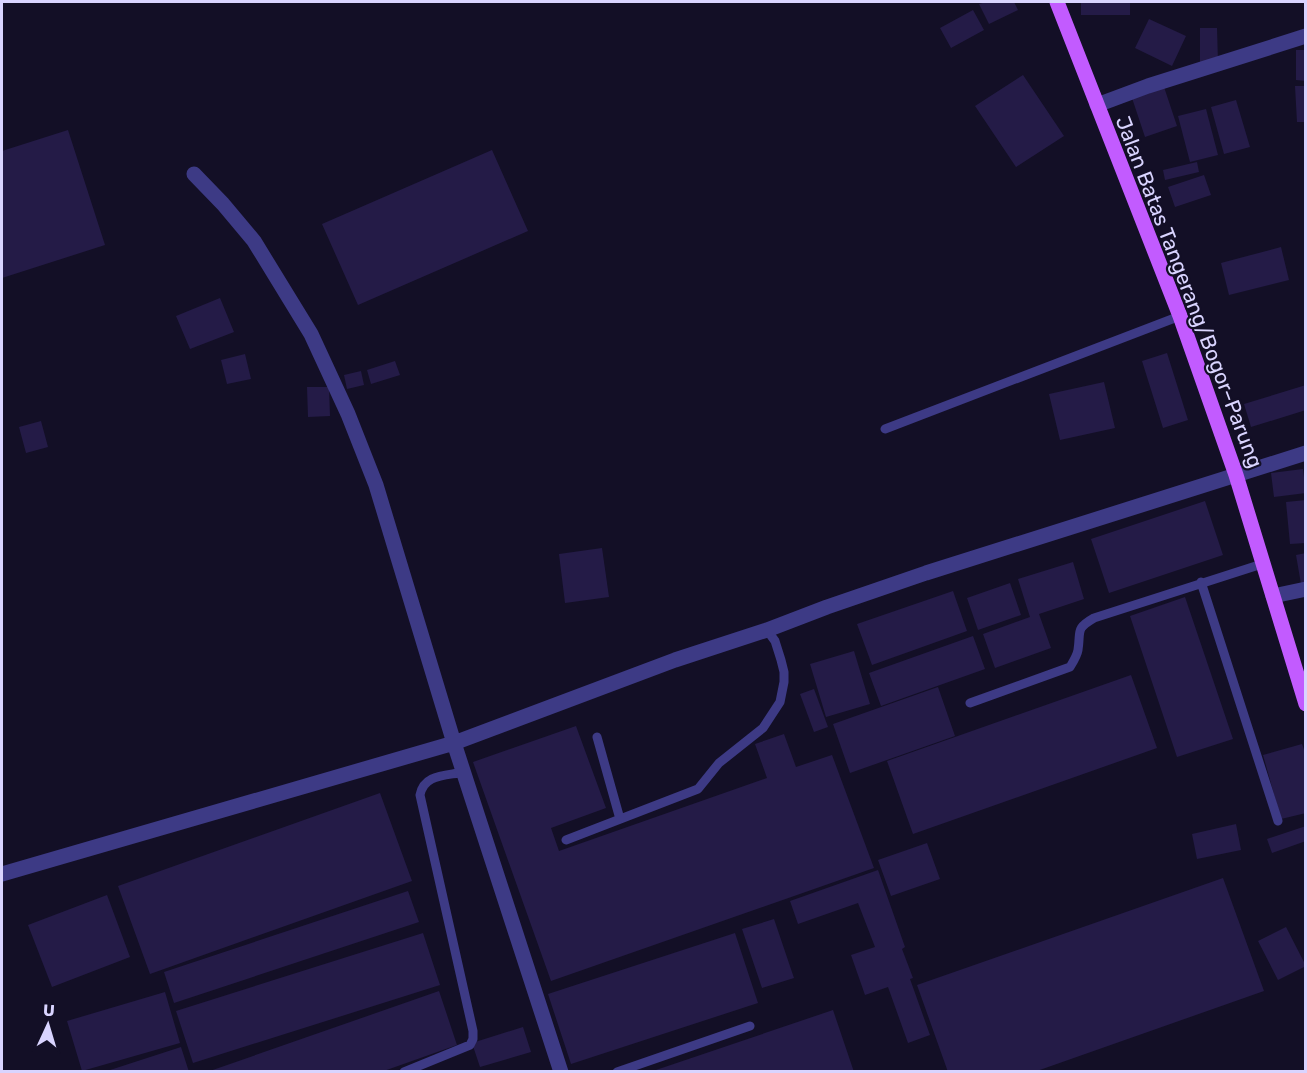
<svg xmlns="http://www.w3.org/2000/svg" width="1307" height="1073" font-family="Rubik,sans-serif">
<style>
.building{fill:#241b47}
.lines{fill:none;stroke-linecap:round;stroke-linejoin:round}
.lane{stroke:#3d3a85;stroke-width:9}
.street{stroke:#3d3a85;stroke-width:15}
.primary{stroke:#c25bff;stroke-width:15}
.labels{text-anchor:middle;stroke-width:4.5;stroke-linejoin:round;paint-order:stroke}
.street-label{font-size:21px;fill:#d9d4ff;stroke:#130f26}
</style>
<rect width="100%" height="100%" fill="#130f26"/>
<path class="building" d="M 986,2 L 1014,2 L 1018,10 L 989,24 L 979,4 Z
M 1081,2 L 1130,2 L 1130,15 L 1081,15 Z
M 973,10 L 984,30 L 951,48 L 940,28 Z
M 1149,19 L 1186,36 L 1172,66 L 1135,48 Z
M 1200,28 L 1217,28 L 1218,62 L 1200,62 Z
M 1296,50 L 1306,50 L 1306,81 L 1296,80 Z
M 1023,75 L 1064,136 L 1016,167 L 975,106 Z
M 1295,86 L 1306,86 L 1306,122 L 1297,122 Z
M 1164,87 L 1177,126 L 1145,137 L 1132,98 Z
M 1236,100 L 1250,147 L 1224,154 L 1211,107 Z
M 1206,109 L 1218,155 L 1190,162 L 1178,116 Z
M 68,130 L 105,245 L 2,278 L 2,151 Z
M 492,150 L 528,231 L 358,305 L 322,224 Z
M 1197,162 L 1199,172 L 1165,180 L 1163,170 Z
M 1204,175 L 1211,195 L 1175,207 L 1168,187 Z
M 1281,247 L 1289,280 L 1229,295 L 1221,263 Z
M 220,298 L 234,332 L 190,349 L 176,316 Z
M 1167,353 L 1188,420 L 1163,428 L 1142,361 Z
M 245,354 L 251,379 L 227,384 L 221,360 Z
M 395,361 L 400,375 L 371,384 L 367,370 Z
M 361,371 L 364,385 L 347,389 L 344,375 Z
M 1104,382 L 1115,428 L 1060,440 L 1049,394 Z
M 1306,385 L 1306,410 L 1251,427 L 1244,404 Z
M 307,387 L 329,387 L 330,416 L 308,417 Z
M 41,421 L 48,447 L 26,453 L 19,427 Z
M 1303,469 L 1306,493 L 1274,497 L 1271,473 Z
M 1306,500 L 1306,543 L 1290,544 L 1286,502 Z
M 1205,501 L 1223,555 L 1109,593 L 1091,539 Z
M 602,548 L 609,597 L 565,603 L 559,554 Z
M 1306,553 L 1306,584 L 1301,584 L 1296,555 Z
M 1073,562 L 1084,599 L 1039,614 L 1051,648 L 995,668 L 983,634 L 1030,617 L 1018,579 Z
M 1010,583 L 1021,615 L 978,630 L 967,598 Z
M 953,591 L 967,631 L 872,665 L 857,624 Z
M 1185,597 L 1233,739 L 1177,757 L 1130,616 Z
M 973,636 L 985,669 L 881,706 L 869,673 Z
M 854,651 L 870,704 L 826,717 L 810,664 Z
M 1131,675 L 1157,748 L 913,834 L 887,761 Z
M 938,687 L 955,736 L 850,773 L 833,724 Z
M 814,689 L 828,727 L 814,732 L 800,694 Z
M 576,726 L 606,808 L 551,828 L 559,851 L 767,778 L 755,744 L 784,734 L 796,767 L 832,755 L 874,868 L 551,981 L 473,762 Z
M 1302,744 L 1306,755 L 1306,813 L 1281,819 L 1263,755 Z
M 380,793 L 412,881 L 150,974 L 118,886 Z
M 1236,824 L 1241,850 L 1197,859 L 1192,834 Z
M 1306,826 L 1306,841 L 1272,853 L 1267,839 Z
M 927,843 L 940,879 L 891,896 L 878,860 Z
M 878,870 L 905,947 L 902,949 L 913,978 L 910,979 L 930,1035 L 908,1043 L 888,987 L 865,995 L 851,955 L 875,947 L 858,903 L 798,924 L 790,901 Z
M 1223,878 L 1264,991 L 1034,1072 L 948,1072 L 917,985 Z
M 408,891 L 419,922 L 174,1003 L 164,972 Z
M 107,895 L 130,957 L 52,987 L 28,925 Z
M 774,919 L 794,978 L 762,988 L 742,929 Z
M 1286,927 L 1306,966 L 1278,980 L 1258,941 Z
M 423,933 L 440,985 L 193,1063 L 176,1011 Z
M 735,933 L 758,1003 L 571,1064 L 548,994 Z
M 439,991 L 457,1045 L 381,1072 L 207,1072 Z
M 165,992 L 180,1043 L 82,1071 L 67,1021 Z
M 833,1010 L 854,1072 L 653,1072 L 653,1071 Z
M 523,1027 L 531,1052 L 480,1067 L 472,1043 Z
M 181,1047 L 189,1072 L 107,1072 L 107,1071 Z"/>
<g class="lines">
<path class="lane" d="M 885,429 L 1180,316
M 1201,582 L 1278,821
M 970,703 L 1070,667 C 1073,662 1077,656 1078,650 C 1081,631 1075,629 1094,618 L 1262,564
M 597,737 L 620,819
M 566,840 L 698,789 L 719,763 L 763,728 L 780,702 L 784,682 L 784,672 L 781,660 L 775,641 L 767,630
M 404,1072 L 470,1045 L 473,1039 L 473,1031 L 420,795 C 424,774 445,776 464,772
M 617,1072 L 750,1026"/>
<path class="street" d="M 1097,105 L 1148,86 L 1306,36
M 194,174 L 223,204 L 254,241 L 311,334 L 348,414 L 376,485 L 454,743 L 561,1072
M 1273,596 L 1306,589
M 2,874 L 454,743 L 675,660 L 767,630 L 827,607 L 926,573 L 1306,453"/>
<path class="primary" d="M 1057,2 L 1180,316 L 1236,475 L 1306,704"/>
</g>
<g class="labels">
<g class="street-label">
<text transform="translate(1189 292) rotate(69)" y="7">Jalan Batas Tangerang/Bogor–Parung</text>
</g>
</g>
<rect width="1307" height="1073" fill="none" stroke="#d9d4ff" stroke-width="6"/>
<g transform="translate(48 1025) rotate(4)" stroke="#130f26" stroke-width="4.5" paint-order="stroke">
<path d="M0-4.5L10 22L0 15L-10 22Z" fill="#d9d4ff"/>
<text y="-9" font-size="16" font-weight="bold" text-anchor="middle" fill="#d9d4ff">U</text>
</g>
</svg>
